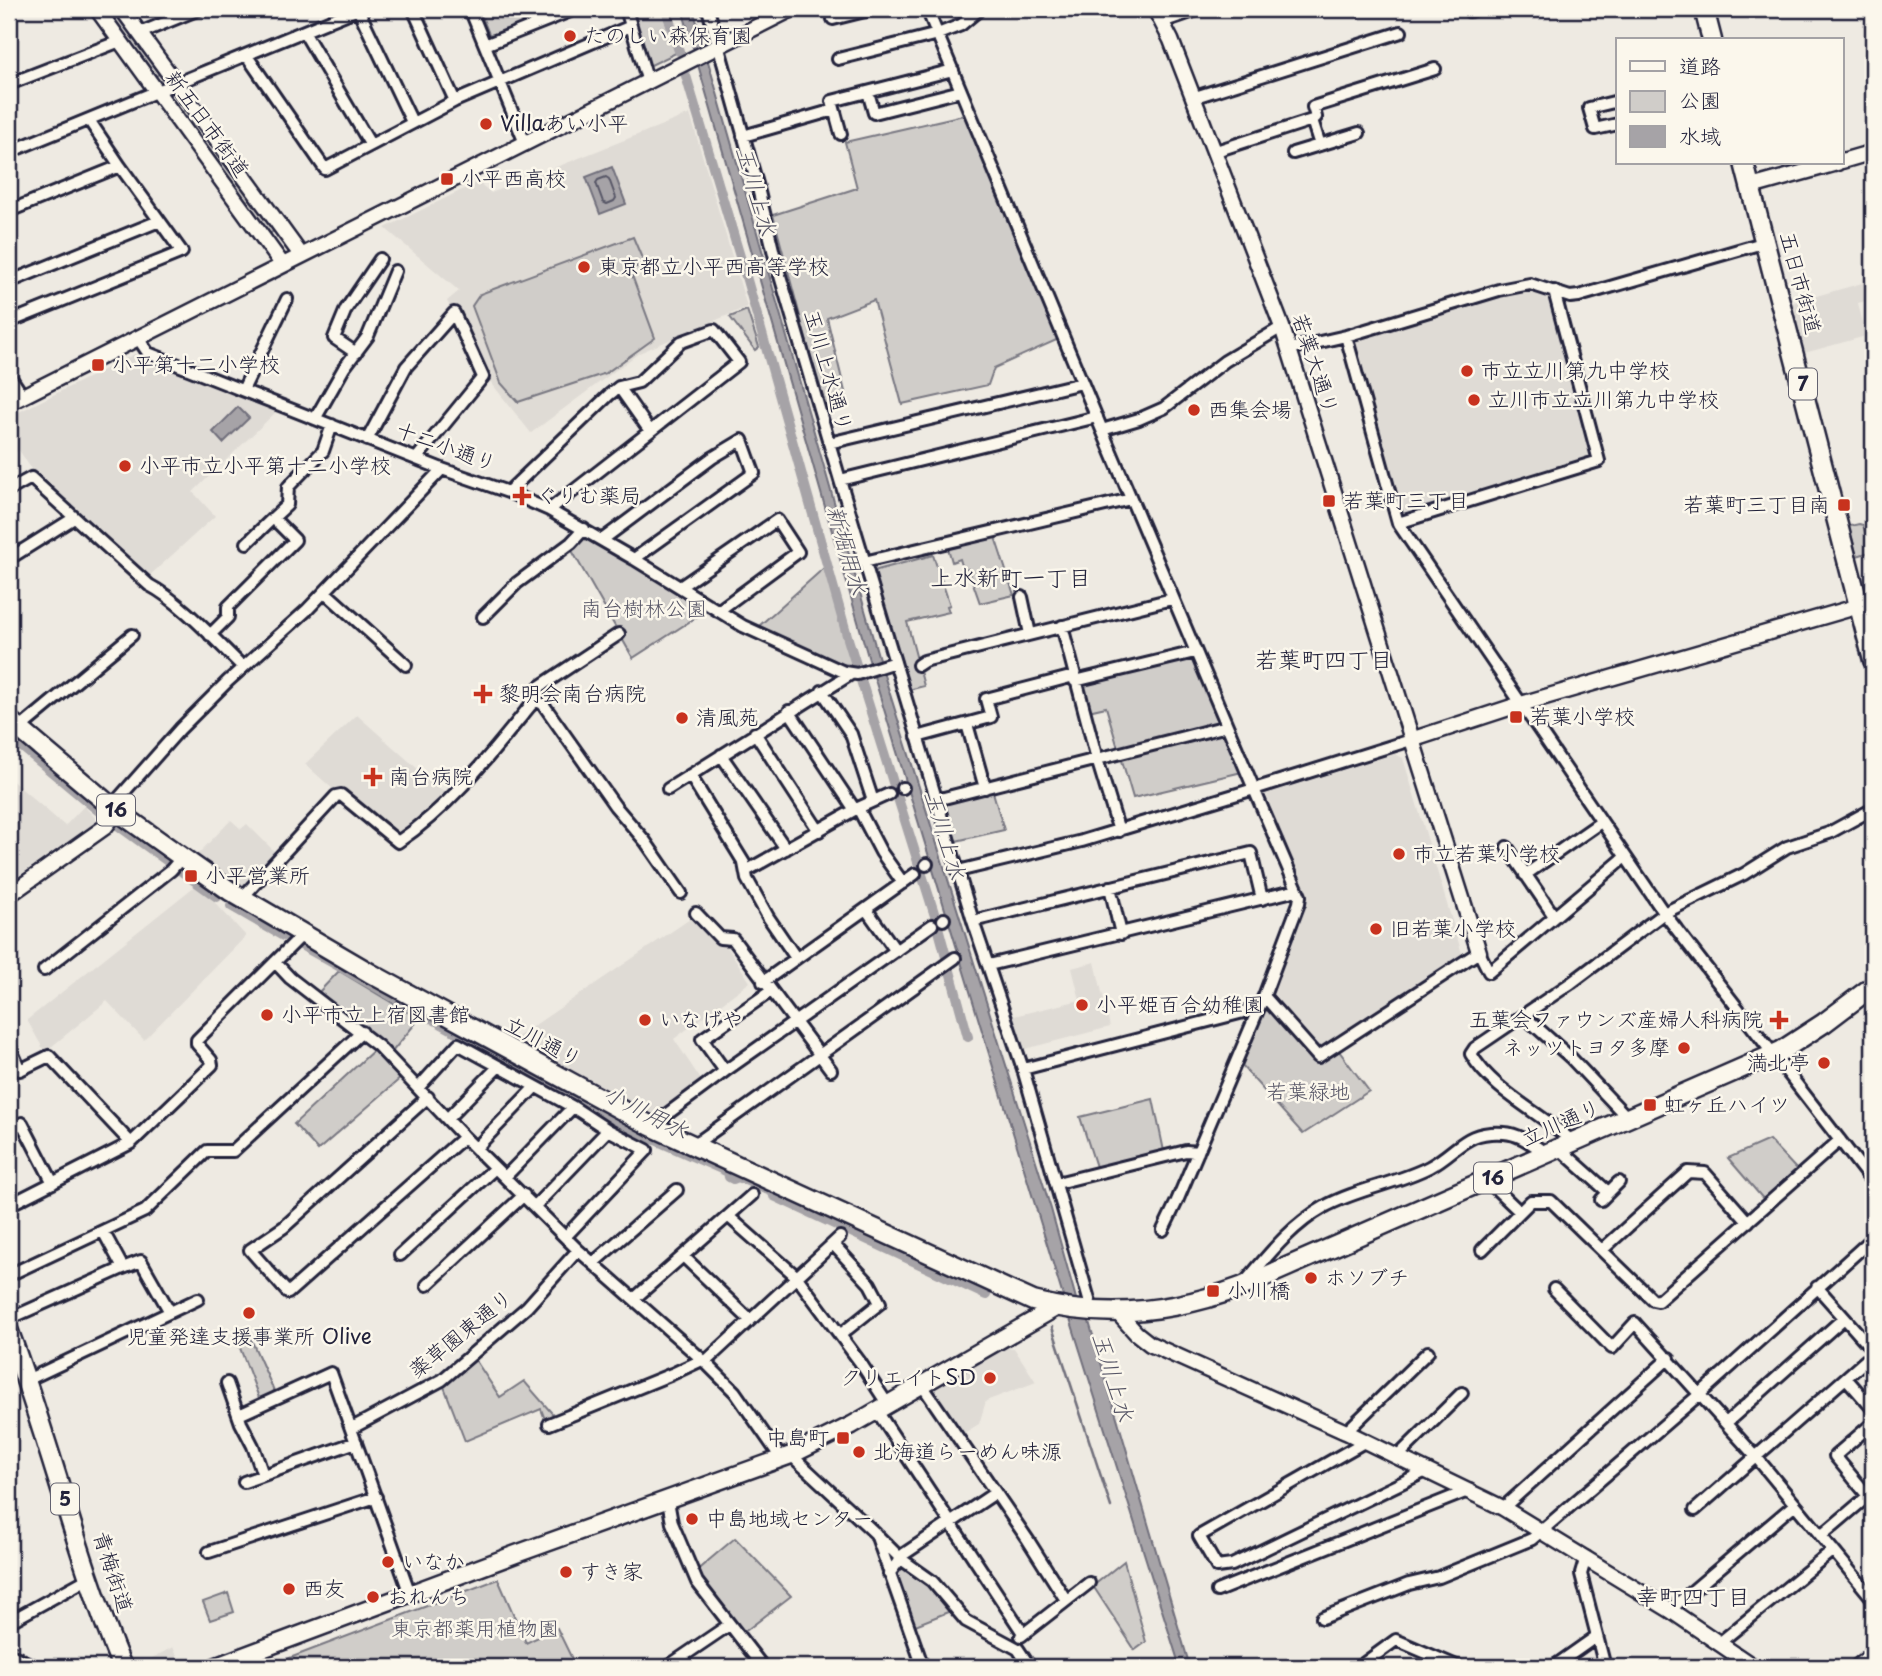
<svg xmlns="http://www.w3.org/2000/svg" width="1882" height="1676" font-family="'Playpen Sans','Klee One',sans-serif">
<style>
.built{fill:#dfdbd5}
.green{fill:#d0cdc9;stroke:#797882;stroke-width:2}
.water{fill:#a6a3a7;stroke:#716f7c;stroke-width:2}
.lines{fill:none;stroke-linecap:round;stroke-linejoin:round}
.shore{stroke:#575666;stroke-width:2}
.stream{stroke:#716f7c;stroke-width:2.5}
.canal{stroke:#a6a3a7;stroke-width:10}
.minor-casing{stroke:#22223b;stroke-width:16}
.tertiary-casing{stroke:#22223b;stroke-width:19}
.secondary-casing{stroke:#22223b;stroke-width:21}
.primary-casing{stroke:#22223b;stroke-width:23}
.minor{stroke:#fbf7ec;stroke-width:10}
.tertiary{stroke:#fbf7ec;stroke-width:14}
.secondary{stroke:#fbf7ec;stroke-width:16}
.primary{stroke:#fbf7ec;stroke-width:18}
.rail{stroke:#22223b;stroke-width:2.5;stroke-dasharray:10 5;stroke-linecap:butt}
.poi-dot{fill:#c8321e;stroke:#fbf7ec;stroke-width:2.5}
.labels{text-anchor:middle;stroke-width:5;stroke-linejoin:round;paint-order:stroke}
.shield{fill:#fbf7ec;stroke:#636270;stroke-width:2}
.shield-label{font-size:19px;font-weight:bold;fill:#22223b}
.poi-label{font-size:21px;fill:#22223b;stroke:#fbf7ec;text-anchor:start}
.street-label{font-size:21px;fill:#22223b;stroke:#fbf7ec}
.park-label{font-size:21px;fill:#565566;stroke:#fbf7ec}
.water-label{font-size:23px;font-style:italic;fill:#575666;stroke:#fbf7ec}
.neighbourhood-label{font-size:23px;fill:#22223b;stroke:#fbf7ec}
</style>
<rect width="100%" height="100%" fill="#eeeae2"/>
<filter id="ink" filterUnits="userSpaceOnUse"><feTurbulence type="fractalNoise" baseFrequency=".0143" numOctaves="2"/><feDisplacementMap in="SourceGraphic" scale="14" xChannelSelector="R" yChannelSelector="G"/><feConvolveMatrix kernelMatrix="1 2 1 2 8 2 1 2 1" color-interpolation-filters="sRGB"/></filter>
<g filter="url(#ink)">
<path class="built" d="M 690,114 L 747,307 L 639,353 L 531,433 L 489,380 L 457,308 L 451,309 L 447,301 L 459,291 L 385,228 L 478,182 L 491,193 Z
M 1873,280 L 1873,299 L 1858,303 L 1866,336 L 1801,354 L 1788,304 Z
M 1527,290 L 1549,295 L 1593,456 L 1590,461 L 1407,516 L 1402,514 L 1354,344 L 1357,339 Z
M 135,354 L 277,411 L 193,492 L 215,516 L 148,577 L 36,476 L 19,450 L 11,456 L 9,453 L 9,417 Z
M 357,715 L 447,795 L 425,818 L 396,837 L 341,790 L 335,791 L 305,764 Z
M 1395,754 L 1403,758 L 1463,957 L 1318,1052 L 1272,991 L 1307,901 L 1266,794 Z
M 9,778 L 65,826 L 84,806 L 98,821 L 9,882 Z
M 231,820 L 241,829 L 247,824 L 276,853 L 245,885 L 239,886 L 196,856 Z
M 195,886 L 207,894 L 246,936 L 144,1040 L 107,1001 L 45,1052 L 27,1020 Z
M 690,919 L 718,943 L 726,945 L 750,982 L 674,1039 L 703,1083 L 656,1117 L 516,1038 Z
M 1095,962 L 1110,1027 L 1021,1050 L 1010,1017 L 1080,1000 L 1072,968 Z
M 1007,1347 L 1014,1348 L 1036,1382 L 986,1401 L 979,1424 L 959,1436 L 930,1394 L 932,1390 Z
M 173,1647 L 181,1665 L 176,1667 L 141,1667 L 139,1665 Z"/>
<path class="green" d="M 102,9 L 116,9 L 162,72 L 153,78 Z
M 479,9 L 563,9 L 495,36 L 489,34 Z
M 629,9 L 662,9 L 676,53 L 651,65 L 645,65 Z
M 188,108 L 276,229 L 267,236 L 179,114 Z
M 968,114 L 1061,338 L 994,368 L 988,385 L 902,404 L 874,300 L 827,318 L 848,404 L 825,410 L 773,215 L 857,188 L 845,142 Z
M 633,237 L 644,263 L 630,270 L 655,338 L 606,373 L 518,402 L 501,383 L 472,306 L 480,294 Z
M 747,310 L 759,347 L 755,350 L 730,317 Z
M 1859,524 L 1863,525 L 1865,532 L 1873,540 L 1873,551 L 1857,556 L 1849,528 L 1850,526 Z
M 586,535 L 709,609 L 633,658 L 570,547 Z
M 995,537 L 1014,595 L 980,603 L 968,569 L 963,569 L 960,559 L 952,562 L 948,548 Z
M 933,555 L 950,605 L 947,606 L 949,612 L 907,622 L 924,686 L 908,690 L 873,575 L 877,570 Z
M 825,567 L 854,665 L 838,664 L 759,626 Z
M 1189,658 L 1194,661 L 1219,719 L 1217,724 L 1118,748 L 1106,707 L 1088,711 L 1082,689 L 1085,684 Z
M 1221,732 L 1226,734 L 1242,772 L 1133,798 L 1121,757 Z
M 993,792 L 1004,830 L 956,841 L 945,806 L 947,803 Z
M 339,971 L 419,1019 L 392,1052 L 381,1041 L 318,993 Z
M 1275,1008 L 1318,1064 L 1339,1051 L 1369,1091 L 1303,1134 L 1241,1065 L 1264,1011 Z
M 375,1049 L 402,1077 L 318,1150 L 294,1124 Z
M 1153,1099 L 1164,1151 L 1097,1170 L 1080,1117 Z
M 1769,1140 L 1798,1171 L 1765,1201 L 1728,1158 Z
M 249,1335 L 276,1395 L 261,1403 L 237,1340 Z
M 474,1358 L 500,1397 L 524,1381 L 557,1419 L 546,1422 L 541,1409 L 465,1441 L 443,1384 Z
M 735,1538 L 791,1596 L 743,1633 L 695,1572 Z
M 1124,1561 L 1146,1642 L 1135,1650 L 1093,1586 Z
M 901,1565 L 917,1572 L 953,1610 L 913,1626 L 894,1574 Z
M 498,1579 L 526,1643 L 557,1628 L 576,1667 L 266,1667 Z
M 228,1593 L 234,1612 L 210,1620 L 203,1602 Z"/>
<path class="water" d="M 682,9 L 693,9 L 879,659 L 1051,1209 L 1080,1313 L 1087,1315 L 1190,1667 L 1180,1667 L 1061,1290 L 869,660 Z
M 612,167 L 626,204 L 600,214 L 586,177 Z
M 238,407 L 249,418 L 223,443 L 213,432 Z"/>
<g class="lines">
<path class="shore" d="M 606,177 L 609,179 L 616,198 L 614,201 L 607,204 L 603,202 L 596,183 L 598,180 Z"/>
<path class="stream" d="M 1052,1327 L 1111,1507"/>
<path class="canal" d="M 666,9 L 679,51
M 686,76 L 747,280 L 848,639 L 935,916 L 968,1037
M 9,736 L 101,813
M 116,824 L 217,897
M 231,906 L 283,936
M 299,944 L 587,1105 L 653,1139 L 728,1172 L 729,1177 L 733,1179 L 738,1177 L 775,1193 L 774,1196 L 986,1295"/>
<defs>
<path id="minor" d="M 358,9 L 412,122
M 413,9 L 455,101
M 470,9 L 525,143
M 708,9 L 757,184 L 776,262 L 840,480 L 973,921 L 1023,1069 L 1092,1310
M 927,9 L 1102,430 L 1139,419 L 1164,408 L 1225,361 L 1282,327
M 1469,11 L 1476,9
M 833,19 L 873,9
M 1162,22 L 1200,9
M 631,26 L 648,82
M 304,32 L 370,144
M 140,33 L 199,9
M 485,45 L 575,9
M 247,56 L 325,169 L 455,101 L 631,26 L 626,9
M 838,59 L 938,34 L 961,25 L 980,9
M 9,84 L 120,41
M 868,92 L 874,113 L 961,91
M 1192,98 L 1401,32
M 1618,101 L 1589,108 L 1595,129 L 1618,124
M 89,120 L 120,166
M 1312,120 L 1320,145
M 841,134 L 832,101 L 953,70
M 743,136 L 834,110
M 9,152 L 358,9
M 1213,152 L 1312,120 L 1316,117 L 1313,107 L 1435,69
M 1293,153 L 1359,133
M 9,211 L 120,166 L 182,252 L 9,322
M 9,282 L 159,221
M 1554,291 L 1599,461 L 1398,523 L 1664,913 L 1873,1183
M 1346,336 L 1398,523
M 138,338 L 148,353 L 442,469 L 508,492 L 549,510 L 634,559 L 743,626 L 844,672 L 857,674 L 895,662
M 1289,349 L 1346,336 L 1499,290 L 1530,284 L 1570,297 L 1579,296 L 1766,242
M 356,353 L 334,338 L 346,309 L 380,259
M 9,375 L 23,396
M 619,387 L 650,431
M 243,390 L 287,299
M 315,419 L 344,368 L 368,336 L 395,271
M 367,440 L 406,367 L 454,313 L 483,377 L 416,459
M 829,443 L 1082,383
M 840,480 L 1097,417
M 9,490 L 31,478 L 149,585 C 180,601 217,642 243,667
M 508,492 L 610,394 L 619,387 L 639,382 L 681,342 L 714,330 L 739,362 L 549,510
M 602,540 L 712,458 L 742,440 L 754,473 L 634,559
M 247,543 L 273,518
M 9,552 L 15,555 L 74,518
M 864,562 L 1131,499
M 680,587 L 777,520 L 798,552 L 718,611
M 325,592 L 406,665
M 1022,597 L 1030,634
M 483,617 L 517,583 L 571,543 L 584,529
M 1062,626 L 1097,759 L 1119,831
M 210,635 L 228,617 L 228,607 L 295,540 L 273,518 L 287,505 L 288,487 L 323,451 L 332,425
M 918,665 L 924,661 L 1172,599
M 1075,681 L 1195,652
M 822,691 L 851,734 L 873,801
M 536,701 L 539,687 L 619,634
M 789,711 L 855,810
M 967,724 L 985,788
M 19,729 L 132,635
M 755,733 L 819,831
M 917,737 L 991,717 L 986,699 L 1074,676
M 1411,740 L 1254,789 L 1300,896 L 1299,903 L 1264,996 L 1318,1057 L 1479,952 L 1489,972 L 1625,857
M 721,755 L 786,849
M 690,775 L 744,863 L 747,879 L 768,917 L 796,958
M 902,788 L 903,788
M 668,789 L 851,674
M 936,800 L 1227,726
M 113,808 L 118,799 L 180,729 L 228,681 L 307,610 L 442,469
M 858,808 L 881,852 L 903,883
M 1507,847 L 1554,916
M 926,865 L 927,864
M 746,871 L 858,808 L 889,794
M 958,871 L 1082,841 L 1254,789 L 1102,430
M 1525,875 L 1601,822
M 1110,887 L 1121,934
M 242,898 L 336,796 L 341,795 L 398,842 C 451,806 490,755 530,706 L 536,701 L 543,704 L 615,806 L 645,841 L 681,893
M 866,909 L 896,951
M 696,913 L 720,938 L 733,939 L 831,1070
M 943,920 L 944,919
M 973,921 L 1251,853 L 1262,899
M 275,962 L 290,978 L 378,1046 L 464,1137 L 578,1250 L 705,1362 L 735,1392 L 781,1458
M 989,965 L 1297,890
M 44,970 L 171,870 L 182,857
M 763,982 L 915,874
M 1524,1016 L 1571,1058 L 1623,1113 L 1626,1119
M 9,1045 L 20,1070 L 49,1056 L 131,1143
M 1023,1069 L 1259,1008
M 725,1071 L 702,1039 L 771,991
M 419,1087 L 458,1044 L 573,1107 L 608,1130 L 647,1150 L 566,1236
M 428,1097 L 284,1227 L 250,1250 L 288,1293 L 464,1137
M 448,1118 L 498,1067
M 651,1126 L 725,1071 L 932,925
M 9,1129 L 22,1123 L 53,1183
M 1574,1143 C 1543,1114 1492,1091 1471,1054 L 1475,1048 L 1571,983 L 1664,913 L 1744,874 L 1787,847 L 1829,833 L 1873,809
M 694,1145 L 955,958
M 476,1148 L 535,1087
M 1560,1149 L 1608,1192
M 505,1177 L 573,1107
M 1491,1179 L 1495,1188 L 1520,1212 L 1531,1201 L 1551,1201 L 1653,1300 L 1658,1301 L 1840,1140
M 1057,1183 L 1186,1151 L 1198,1152
M 1601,1200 L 1619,1182
M 9,1205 L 131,1143 L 212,1065 L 211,1060 L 197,1044 L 197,1040 L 303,934
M 535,1206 L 608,1130
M 728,1216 L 796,1276 L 860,1362 L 888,1405
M 1163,1230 L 1177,1201 L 1264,996
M 833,1244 L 870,1284 L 880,1303 L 840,1335
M 1482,1250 L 1520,1212
M 1602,1250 L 1688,1172 L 1705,1173 L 1748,1222
M 400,1255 L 495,1168
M 683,1256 L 750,1320
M 593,1263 L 677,1190
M 123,1268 L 141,1261 L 170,1312
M 9,1275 L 145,1211 L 207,1151 L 233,1151 L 362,1032
M 1246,1281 C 1269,1254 1292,1225 1324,1207 C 1356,1189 1396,1184 1429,1167 C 1459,1151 1464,1130 1504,1133 C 1521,1134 1533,1145 1547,1154
M 427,1285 L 524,1195
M 1817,1287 L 1873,1350
M 1554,1289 L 1612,1348 L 1635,1323 L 1757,1458 L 1873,1599
M 634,1299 L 752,1195
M 9,1319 L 123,1268 L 104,1233
M 705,1362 L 840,1237
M 1846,1378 L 1873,1409
M 27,1380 L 198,1299
M 227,1383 L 241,1423 L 253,1446 L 263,1475
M 922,1385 L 1028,1540 L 1066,1600
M 877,1411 L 1023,1633
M 239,1415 L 331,1373 L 410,1594
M 1726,1423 L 1844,1318
M 1873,1423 L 1835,1456 L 1873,1502
M 549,1424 L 672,1374 L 702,1360
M 352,1428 L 442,1380 L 527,1307 L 578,1250
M 1346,1432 L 1428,1352
M 1366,1441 L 1199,1536 L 1217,1567 L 1232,1565 L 1428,1470
M 791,1455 L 876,1534 L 923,1667
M 1397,1457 L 1462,1393
M 244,1482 L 356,1442
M 668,1501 L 672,1523 L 697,1582 L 763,1667
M 1503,1508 L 1669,1358
M 1695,1510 L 1873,1354
M 878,1536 L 901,1559 L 932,1581 L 966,1621 L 1018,1649 L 1030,1667
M 1821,1536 L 1868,1496
M 209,1552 L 376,1497
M 1586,1557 L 1581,1574 L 1605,1667
M 889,1574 L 904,1554 L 995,1493
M 1217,1591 L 1470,1490
M 1670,1610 L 1795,1504
M 1322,1618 L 1409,1584 L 1439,1577 L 1532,1539 L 1700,1394 L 1873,1238
M 9,1622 L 89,1578
M 1021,1636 L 1089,1583
M 1718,1644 L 1833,1550
M 9,1654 L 36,1667
M 667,1667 L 729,1625
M 1359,1667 L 1396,1640 L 1459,1667
M 1553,1667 L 1597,1636"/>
<path id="tertiary" d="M 97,9 L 282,264
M 122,9 L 301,255
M 1155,9 L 1171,40 L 1282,327 L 1479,952
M 1842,161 L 1873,152
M 1751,187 L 1837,163
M 9,403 L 792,9
M 1411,740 L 1521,704 L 1873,602
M 9,895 L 105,827 L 111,819 L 113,808
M 1118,1313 L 1136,1333 L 1150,1344 L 1346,1432 L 1503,1508 L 1670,1610 L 1754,1667
M 1857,1667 L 1873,1654"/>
<path id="secondary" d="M 214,1667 L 516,1554 L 791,1455 L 852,1425 L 1057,1307"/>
<path id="primary" d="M 1704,9 L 1712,40
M 1744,163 L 1873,660
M 9,720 L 113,808 L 169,848 L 230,891 L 370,973 L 651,1126 L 1033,1301 C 1103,1320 1174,1312 1241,1287 L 1781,1051 L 1824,1023 L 1873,986
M 9,1332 C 50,1442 77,1558 122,1667"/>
</defs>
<use href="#minor" class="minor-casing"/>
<use href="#tertiary" class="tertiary-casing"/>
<use href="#secondary" class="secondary-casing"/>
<use href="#primary" class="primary-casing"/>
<use href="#minor" class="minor"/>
<use href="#tertiary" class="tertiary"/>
<use href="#secondary" class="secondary"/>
<use href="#primary" class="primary"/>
<path class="rail" d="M 9,1641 L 41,1667"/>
</g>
</g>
<g class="poi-dot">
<circle cx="570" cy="36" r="7"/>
<circle cx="486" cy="124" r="7"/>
<rect x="440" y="172" width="14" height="14" rx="3.5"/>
<circle cx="584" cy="267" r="7"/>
<rect x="91" y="358" width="14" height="14" rx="3.5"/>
<circle cx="1467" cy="371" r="7"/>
<circle cx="1474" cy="400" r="7"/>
<circle cx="1194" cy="410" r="7"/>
<circle cx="125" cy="466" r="7"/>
<path d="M518.5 485.5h7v7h7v7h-7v7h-7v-7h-7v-7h7z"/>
<rect x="1322" y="494" width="14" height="14" rx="3.5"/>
<rect x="1837" y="498" width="14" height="14" rx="3.5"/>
<path d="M479.5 683.5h7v7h7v7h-7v7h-7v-7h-7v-7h7z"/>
<rect x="1509" y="710" width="14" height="14" rx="3.5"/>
<circle cx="682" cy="718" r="7"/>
<path d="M369.5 766.5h7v7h7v7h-7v7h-7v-7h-7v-7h7z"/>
<circle cx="1399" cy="854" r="7"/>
<rect x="184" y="869" width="14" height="14" rx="3.5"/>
<circle cx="1376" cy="929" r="7"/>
<circle cx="1082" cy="1005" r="7"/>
<circle cx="267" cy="1015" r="7"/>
<circle cx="645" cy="1020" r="7"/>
<path d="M1775.5 1009.5h7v7h7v7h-7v7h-7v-7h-7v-7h7z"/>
<circle cx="1684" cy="1048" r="7"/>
<circle cx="1824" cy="1063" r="7"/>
<rect x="1643" y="1098" width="14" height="14" rx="3.5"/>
<circle cx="1311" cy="1278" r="7"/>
<rect x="1206" y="1284" width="14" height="14" rx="3.5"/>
<circle cx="249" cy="1313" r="7"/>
<circle cx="990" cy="1378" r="7"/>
<rect x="836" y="1431" width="14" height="14" rx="3.5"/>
<circle cx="859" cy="1452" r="7"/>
<circle cx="692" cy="1519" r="7"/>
<circle cx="388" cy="1562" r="7"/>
<circle cx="566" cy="1572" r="7"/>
<circle cx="289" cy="1589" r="7"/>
<circle cx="373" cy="1597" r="7"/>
</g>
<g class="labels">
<g class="shield">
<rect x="1789" y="368.5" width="28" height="31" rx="5"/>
<rect x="97" y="794.5" width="38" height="31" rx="5"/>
<rect x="1474" y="1162.5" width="38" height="31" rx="5"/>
<rect x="51" y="1483.5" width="28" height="31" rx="5"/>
</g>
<g class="shield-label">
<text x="1803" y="391">7</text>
<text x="116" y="817">16</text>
<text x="1493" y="1185">16</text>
<text x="65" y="1506">5</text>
</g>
<g class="poi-label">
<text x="584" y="43">たのしい森保育園</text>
<text x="500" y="131">Villaあい小平</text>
<text x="461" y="186">小平西高校</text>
<text x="598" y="274">東京都立小平西高等学校</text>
<text x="112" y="372">小平第十二小学校</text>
<text x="1481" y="378">市立立川第九中学校</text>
<text x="1488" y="407">立川市立立川第九中学校</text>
<text x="1208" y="417">西集会場</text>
<text x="139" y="473">小平市立小平第十二小学校</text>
<text x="536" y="503">ぐりむ薬局</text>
<text x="1343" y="508">若葉町三丁目</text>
<text x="1830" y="512" text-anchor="end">若葉町三丁目南</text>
<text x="499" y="701">黎明会南台病院</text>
<text x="1530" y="724">若葉小学校</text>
<text x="696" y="725">清風苑</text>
<text x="389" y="784">南台病院</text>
<text x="1413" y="861">市立若葉小学校</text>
<text x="205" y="883">小平営業所</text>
<text x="1390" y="936">旧若葉小学校</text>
<text x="1096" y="1012">小平姫百合幼稚園</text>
<text x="281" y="1022">小平市立上宿図書館</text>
<text x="659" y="1027">いなげや</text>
<text x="1763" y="1027" text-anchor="end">五葉会ファウンズ産婦人科病院</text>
<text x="1670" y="1055" text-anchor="end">ネッツトヨタ多摩</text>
<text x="1810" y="1070" text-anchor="end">満北亭</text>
<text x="1664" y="1112">虹ヶ丘ハイツ</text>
<text x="1325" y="1285">ホソブチ</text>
<text x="1227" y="1298">小川橋</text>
<text x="249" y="1344" text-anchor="middle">児童発達支援事業所 Olive</text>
<text x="976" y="1385" text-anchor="end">クリエイトSD</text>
<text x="829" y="1445" text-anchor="end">中島町</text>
<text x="873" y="1459">北海道らーめん味源</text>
<text x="706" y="1526">中島地域センター</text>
<text x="402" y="1569">いなか</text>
<text x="580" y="1579">すき家</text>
<text x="303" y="1596">西友</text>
<text x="387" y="1604">おれんち</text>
</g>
<g class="street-label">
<text transform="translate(207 124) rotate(54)" y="7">新五日市街道</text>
<text transform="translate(1800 283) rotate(75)" y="7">五日市街道</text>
<text transform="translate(1315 364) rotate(72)" y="7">若葉大通り</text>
<text transform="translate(828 371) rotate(74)" y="7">玉川上水通り</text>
<text transform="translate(446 447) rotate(20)" y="7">十二小通り</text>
<text transform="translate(543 1042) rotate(28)" y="7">立川通り</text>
<text transform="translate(1561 1123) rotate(-24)" y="7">立川通り</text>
<text transform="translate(461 1334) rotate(-39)" y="7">薬草園東通り</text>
<text transform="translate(113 1572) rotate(72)" y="7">青梅街道</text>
</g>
<g class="park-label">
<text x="644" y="616">南台樹林公園</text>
<text x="1308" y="1099">若葉緑地</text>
<text x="475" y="1636">東京都薬用植物園</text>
</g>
<g class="water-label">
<text transform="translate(756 191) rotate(74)" y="8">玉川上水</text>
<text transform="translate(847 550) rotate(74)" y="8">新堀用水</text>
<text transform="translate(945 835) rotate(73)" y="8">玉川上水</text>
<text transform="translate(646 1112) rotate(27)" y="8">小川用水</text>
<text transform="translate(1113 1377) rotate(73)" y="8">玉川上水</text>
</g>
<g class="neighbourhood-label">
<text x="1011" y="586">上水新町一丁目</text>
<text x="1324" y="668">若葉町四丁目</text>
<text x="1693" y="1605">幸町四丁目</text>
</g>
</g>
<rect width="1882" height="1676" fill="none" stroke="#fbf7ec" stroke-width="35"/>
<rect x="18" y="18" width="1847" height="1641" fill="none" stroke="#22223b" stroke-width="2.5" filter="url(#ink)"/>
<rect x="1616" y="38" width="228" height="126" fill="#fbf7ec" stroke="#a4a2a5" stroke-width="2"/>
<rect x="1630" y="61" width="35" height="10" fill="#fbf7ec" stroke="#a4a2a5" stroke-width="2"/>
<text x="1679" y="74" font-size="21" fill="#22223b">道路</text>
<rect x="1630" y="91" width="35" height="21" fill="#d0cdc9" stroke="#a4a2a5" stroke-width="2"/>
<text x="1679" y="108" font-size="21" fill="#22223b">公園</text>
<rect x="1630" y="126" width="35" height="21" fill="#a6a3a7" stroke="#a4a2a5" stroke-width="2"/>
<text x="1679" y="144" font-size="21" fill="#22223b">水域</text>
</svg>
